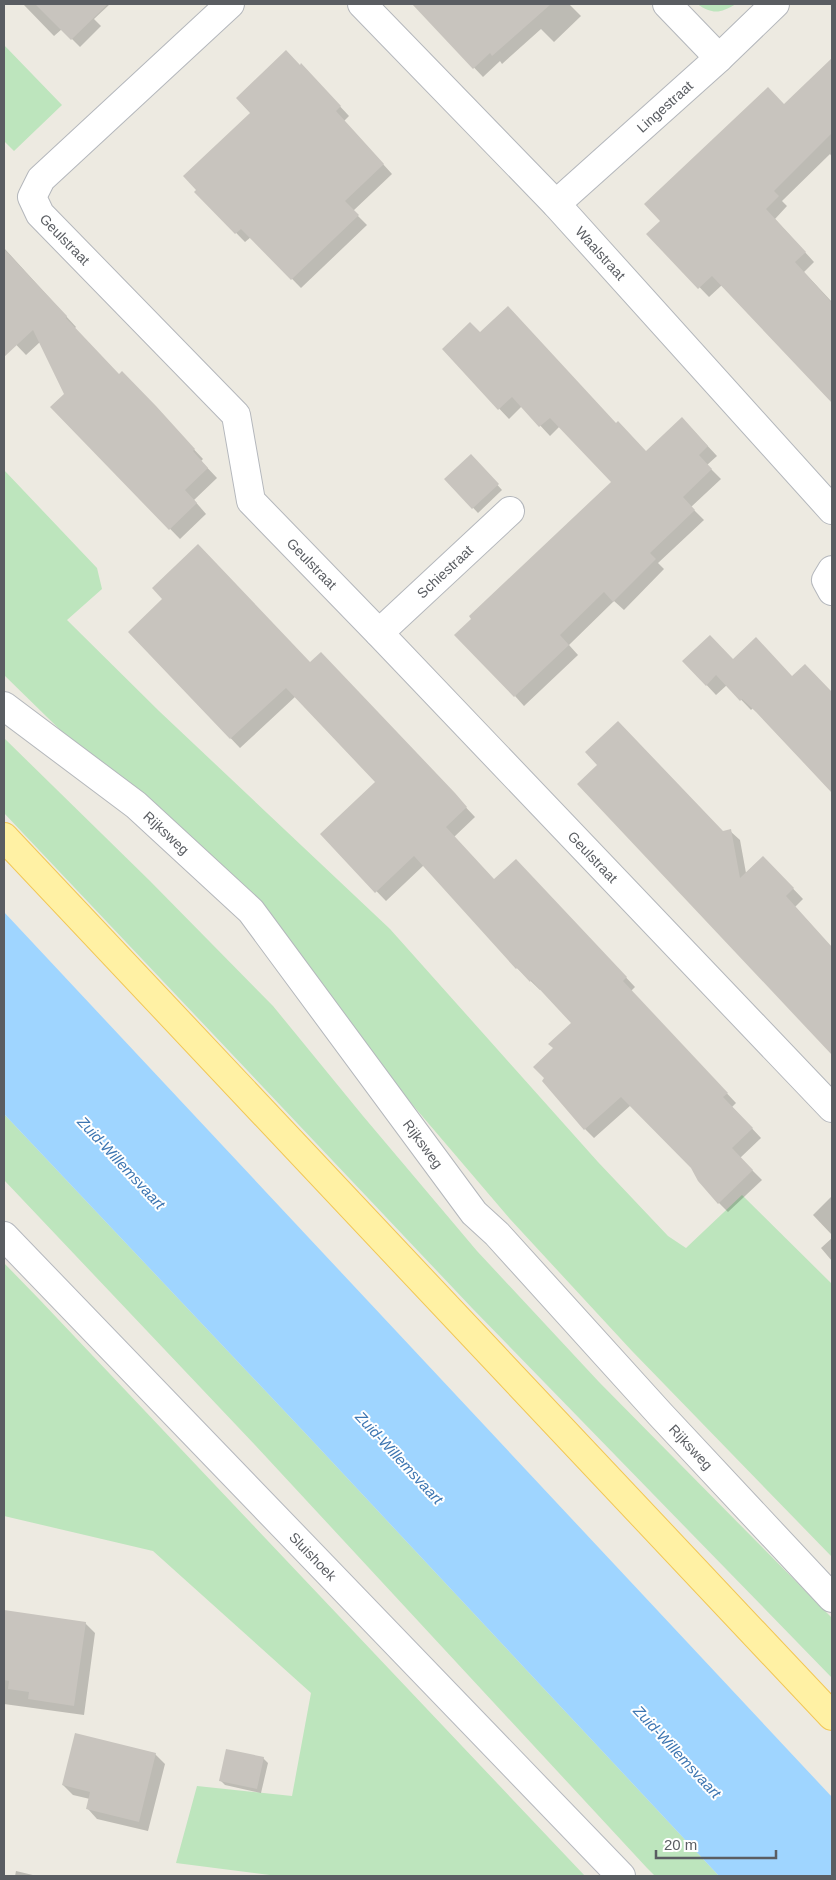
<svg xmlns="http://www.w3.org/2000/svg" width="836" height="1880" font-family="Helvetica,sans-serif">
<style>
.green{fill:#bde5bd}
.water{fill:#9fd5ff}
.shadow{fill:#0003}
.building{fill:#c8c4be}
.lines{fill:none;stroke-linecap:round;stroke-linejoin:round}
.street-casing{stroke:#b4b7bc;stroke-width:30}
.secondary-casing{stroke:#b5b8be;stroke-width:30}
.primary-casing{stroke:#f2c755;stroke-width:30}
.street{stroke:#fff;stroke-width:28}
.secondary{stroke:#fff;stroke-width:28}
.primary{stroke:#fff1a4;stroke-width:28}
.labels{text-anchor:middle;stroke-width:4;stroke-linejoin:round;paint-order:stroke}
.street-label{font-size:14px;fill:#5a5d62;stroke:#fff}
.water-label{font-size:15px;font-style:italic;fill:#3c75b1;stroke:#fff}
</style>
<rect width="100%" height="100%" fill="#edeae1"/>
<path class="green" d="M 697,4 L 736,4 C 720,13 714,15 697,4 Z
M 4,45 L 62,105 L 14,151 L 4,141 Z
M 4,470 L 97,568 L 102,589 L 67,620 L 159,711 L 390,929 L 598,1162 L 668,1236 L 686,1248 L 742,1195 L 832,1284 L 832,1557 L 632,1351 L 510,1219 L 405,1096 L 306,975 L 183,850 L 4,675 Z
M 4,738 L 150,881 L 273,1006 L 363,1116 L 477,1251 L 599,1382 L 832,1618 L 832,1678 L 472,1308 L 4,813 Z
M 4,1114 L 307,1435 L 719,1876 L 655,1876 L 647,1868 L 255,1445 L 4,1180 Z
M 4,1263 L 39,1299 L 585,1876 L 278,1876 L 176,1863 L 197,1786 L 292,1796 L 311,1693 L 153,1551 L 4,1516 Z"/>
<path class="water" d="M 4,912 L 832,1797 L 832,1876 L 719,1876 L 307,1435 L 4,1114 Z"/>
<path class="shadow" d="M 23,4 L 110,4 L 94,19 L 101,26 L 80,47 L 62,29 L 54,36 Z
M 440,4 L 569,4 L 581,16 L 554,42 L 541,29 L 502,64 L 500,61 L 483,77 L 426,17 Z
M 832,60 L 832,157 L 830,154 L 782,201 L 787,206 L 775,219 L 814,262 L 804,272 L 832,302 L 832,402 L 722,285 L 709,297 L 648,234 Z
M 300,66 L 310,74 L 349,116 L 344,121 L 392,174 L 353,211 L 367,225 L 301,288 L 251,237 L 245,242 L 196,192 Z
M 4,248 L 76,327 L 74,329 L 119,375 L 131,382 L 203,459 L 201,461 L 217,478 L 194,500 L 206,514 L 180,539 L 51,407 L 65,394 L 40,342 L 26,355 L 4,332 Z
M 481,334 L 616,424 L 646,452 L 691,428 L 717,456 L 707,465 L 721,479 L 691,507 L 704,520 L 658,563 L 664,569 L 624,610 L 614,601 L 569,645 L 578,655 L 524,706 L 515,696 L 613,482 L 560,426 L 550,436 L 522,406 L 509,419 L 443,349 Z
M 471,456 L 502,490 L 478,513 L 446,479 Z
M 130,632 L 310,664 L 330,663 L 475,817 L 454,837 L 494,880 L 525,870 L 635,987 L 631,991 L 736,1103 L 732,1107 L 761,1138 L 740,1158 L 762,1180 L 728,1212 L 719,1203 L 692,1167 L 631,1105 L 594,1138 L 585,1129 L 554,1049 L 572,1023 L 541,989 L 540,990 L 517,968 L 424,865 L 386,901 L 321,834 L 377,782 L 296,696 L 240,748 Z
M 684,661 L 734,661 L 792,678 L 805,666 L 832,694 L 832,792 L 753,708 L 751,710 L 727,685 L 716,695 Z
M 579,784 L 723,832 L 730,831 L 740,840 L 746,873 L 763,857 L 803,899 L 795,907 L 832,948 L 832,1052 Z
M 832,1196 L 832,1235 L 813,1215 Z
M 832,1238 L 832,1261 L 821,1248 Z
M 4,1612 L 85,1623 L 95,1633 L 84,1715 L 4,1704 Z
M 155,1754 L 165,1764 L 148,1831 L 97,1819 L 88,1809 L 90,1799 L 73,1795 L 63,1785 Z
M 263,1758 L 268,1763 L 261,1793 L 225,1785 L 221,1781 Z
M 16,1871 L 37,1876 L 15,1876 Z"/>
<path class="building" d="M 35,4 L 108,4 L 71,40 Z
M 412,4 L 551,4 L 492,56 L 490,53 L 473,69 Z
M 286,50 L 300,65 L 301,63 L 341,106 L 336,111 L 384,164 L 345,201 L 359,215 L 291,280 L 241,229 L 235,234 L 194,192 L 196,190 L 183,176 L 250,113 L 236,98 Z
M 832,58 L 832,133 L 774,191 L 779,196 L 766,209 L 806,252 L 795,262 L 832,303 L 832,403 L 712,276 L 698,289 L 646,234 L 660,221 L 644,204 L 768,87 L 784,104 Z
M 4,249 L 67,316 L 66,318 L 119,374 L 122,371 L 156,406 L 195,449 L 193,451 L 208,468 L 185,490 L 197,503 L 169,530 L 50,407 L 64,394 L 33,330 L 4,357 Z
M 508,306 L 616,423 L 618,421 L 646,451 L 682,417 L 708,446 L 699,455 L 712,469 L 683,497 L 695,510 L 650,553 L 656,559 L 613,602 L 604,592 L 560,635 L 569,645 L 514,697 L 454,635 L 471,619 L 469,616 L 611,482 L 550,418 L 539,427 L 512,397 L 498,410 L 442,349 L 470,322 L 480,332 Z
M 471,454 L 499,484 L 472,509 L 444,479 Z
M 198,544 L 310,662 L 321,652 L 455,793 L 467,807 L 446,827 L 494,879 L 516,859 L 627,977 L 623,981 L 728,1093 L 723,1097 L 753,1128 L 732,1148 L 753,1170 L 718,1204 L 698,1181 L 691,1168 L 621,1097 L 584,1130 L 542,1081 L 544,1078 L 533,1067 L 553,1048 L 548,1044 L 571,1023 L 531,980 L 530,982 L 517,968 L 516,969 L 414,856 L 375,893 L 320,834 L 375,782 L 286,688 L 230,739 L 128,632 L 162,599 L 152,588 Z
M 710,635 L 733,659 L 756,637 L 792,676 L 805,664 L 832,692 L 832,793 L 756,712 L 742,699 L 740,701 L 716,675 L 706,686 L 682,661 Z
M 618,721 L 723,831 L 731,829 L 740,878 L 763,856 L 794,888 L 786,896 L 832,947 L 832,1055 L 577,784 L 597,765 L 585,752 Z
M 4,1610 L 86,1622 L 74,1706 L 28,1699 L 29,1692 L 8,1689 L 9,1681 L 4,1680 Z
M 75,1733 L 156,1753 L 139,1822 L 86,1809 L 90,1792 L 62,1785 Z
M 226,1749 L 264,1757 L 257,1789 L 219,1781 Z"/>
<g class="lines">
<defs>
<g id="street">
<path id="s1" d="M 230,4 L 41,179 L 32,197 L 40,214 L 236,415 L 251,501 L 379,633 L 832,1108"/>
<path id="s2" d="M 362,4 L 556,204 L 832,510"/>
<path d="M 719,58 L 775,4"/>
<path id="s3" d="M 556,204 L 719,58 L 667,4"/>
<path d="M 832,570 L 826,580 L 832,591"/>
<path id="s4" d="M 379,633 L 510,511"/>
<path id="s5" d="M 4,706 L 136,805 L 251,911 L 474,1213 L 497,1234 L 660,1414 L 832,1598"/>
</g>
<g id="secondary">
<path id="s6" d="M 4,1236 L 621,1876"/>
</g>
<path id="primary" d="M 4,837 L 832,1716"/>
</defs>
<use href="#street" class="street-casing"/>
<use href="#secondary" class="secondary-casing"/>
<use href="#primary" class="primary-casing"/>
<use href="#street" class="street"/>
<use href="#secondary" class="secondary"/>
<use href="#primary" class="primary"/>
</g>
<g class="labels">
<g class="street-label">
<text dy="5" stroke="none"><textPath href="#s3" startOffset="146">Lingestraat</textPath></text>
<text dy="5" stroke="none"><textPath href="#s1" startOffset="332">Geulstraat</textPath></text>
<text dy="5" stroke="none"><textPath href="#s2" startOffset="345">Waalstraat</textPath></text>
<text dy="5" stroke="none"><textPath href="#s1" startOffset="752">Geulstraat</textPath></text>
<text dy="5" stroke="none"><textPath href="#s4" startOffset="90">Schiestraat</textPath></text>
<text dy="5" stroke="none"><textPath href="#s5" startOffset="206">Rijksweg</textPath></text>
<text dy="5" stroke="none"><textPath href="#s1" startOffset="1158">Geulstraat</textPath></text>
<text dy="5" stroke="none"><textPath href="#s5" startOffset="611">Rijksweg</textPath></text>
<text dy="5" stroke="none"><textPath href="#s5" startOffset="1016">Rijksweg</textPath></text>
<text dy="5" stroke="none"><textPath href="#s6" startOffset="445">Sluishoek</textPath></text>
</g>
<g class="water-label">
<text transform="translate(121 1163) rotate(47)" y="5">Zuid-Willemsvaart</text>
<text transform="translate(399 1458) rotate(47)" y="5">Zuid-Willemsvaart</text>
<text transform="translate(677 1752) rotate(47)" y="5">Zuid-Willemsvaart</text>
</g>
</g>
<rect width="836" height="1880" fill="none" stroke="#5a5d62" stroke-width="10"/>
<path d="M656 1850v8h120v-8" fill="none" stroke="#5a5d62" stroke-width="2.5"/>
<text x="664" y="1850" font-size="15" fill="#5a5d62" stroke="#ffffff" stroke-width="4" paint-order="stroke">20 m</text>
</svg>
